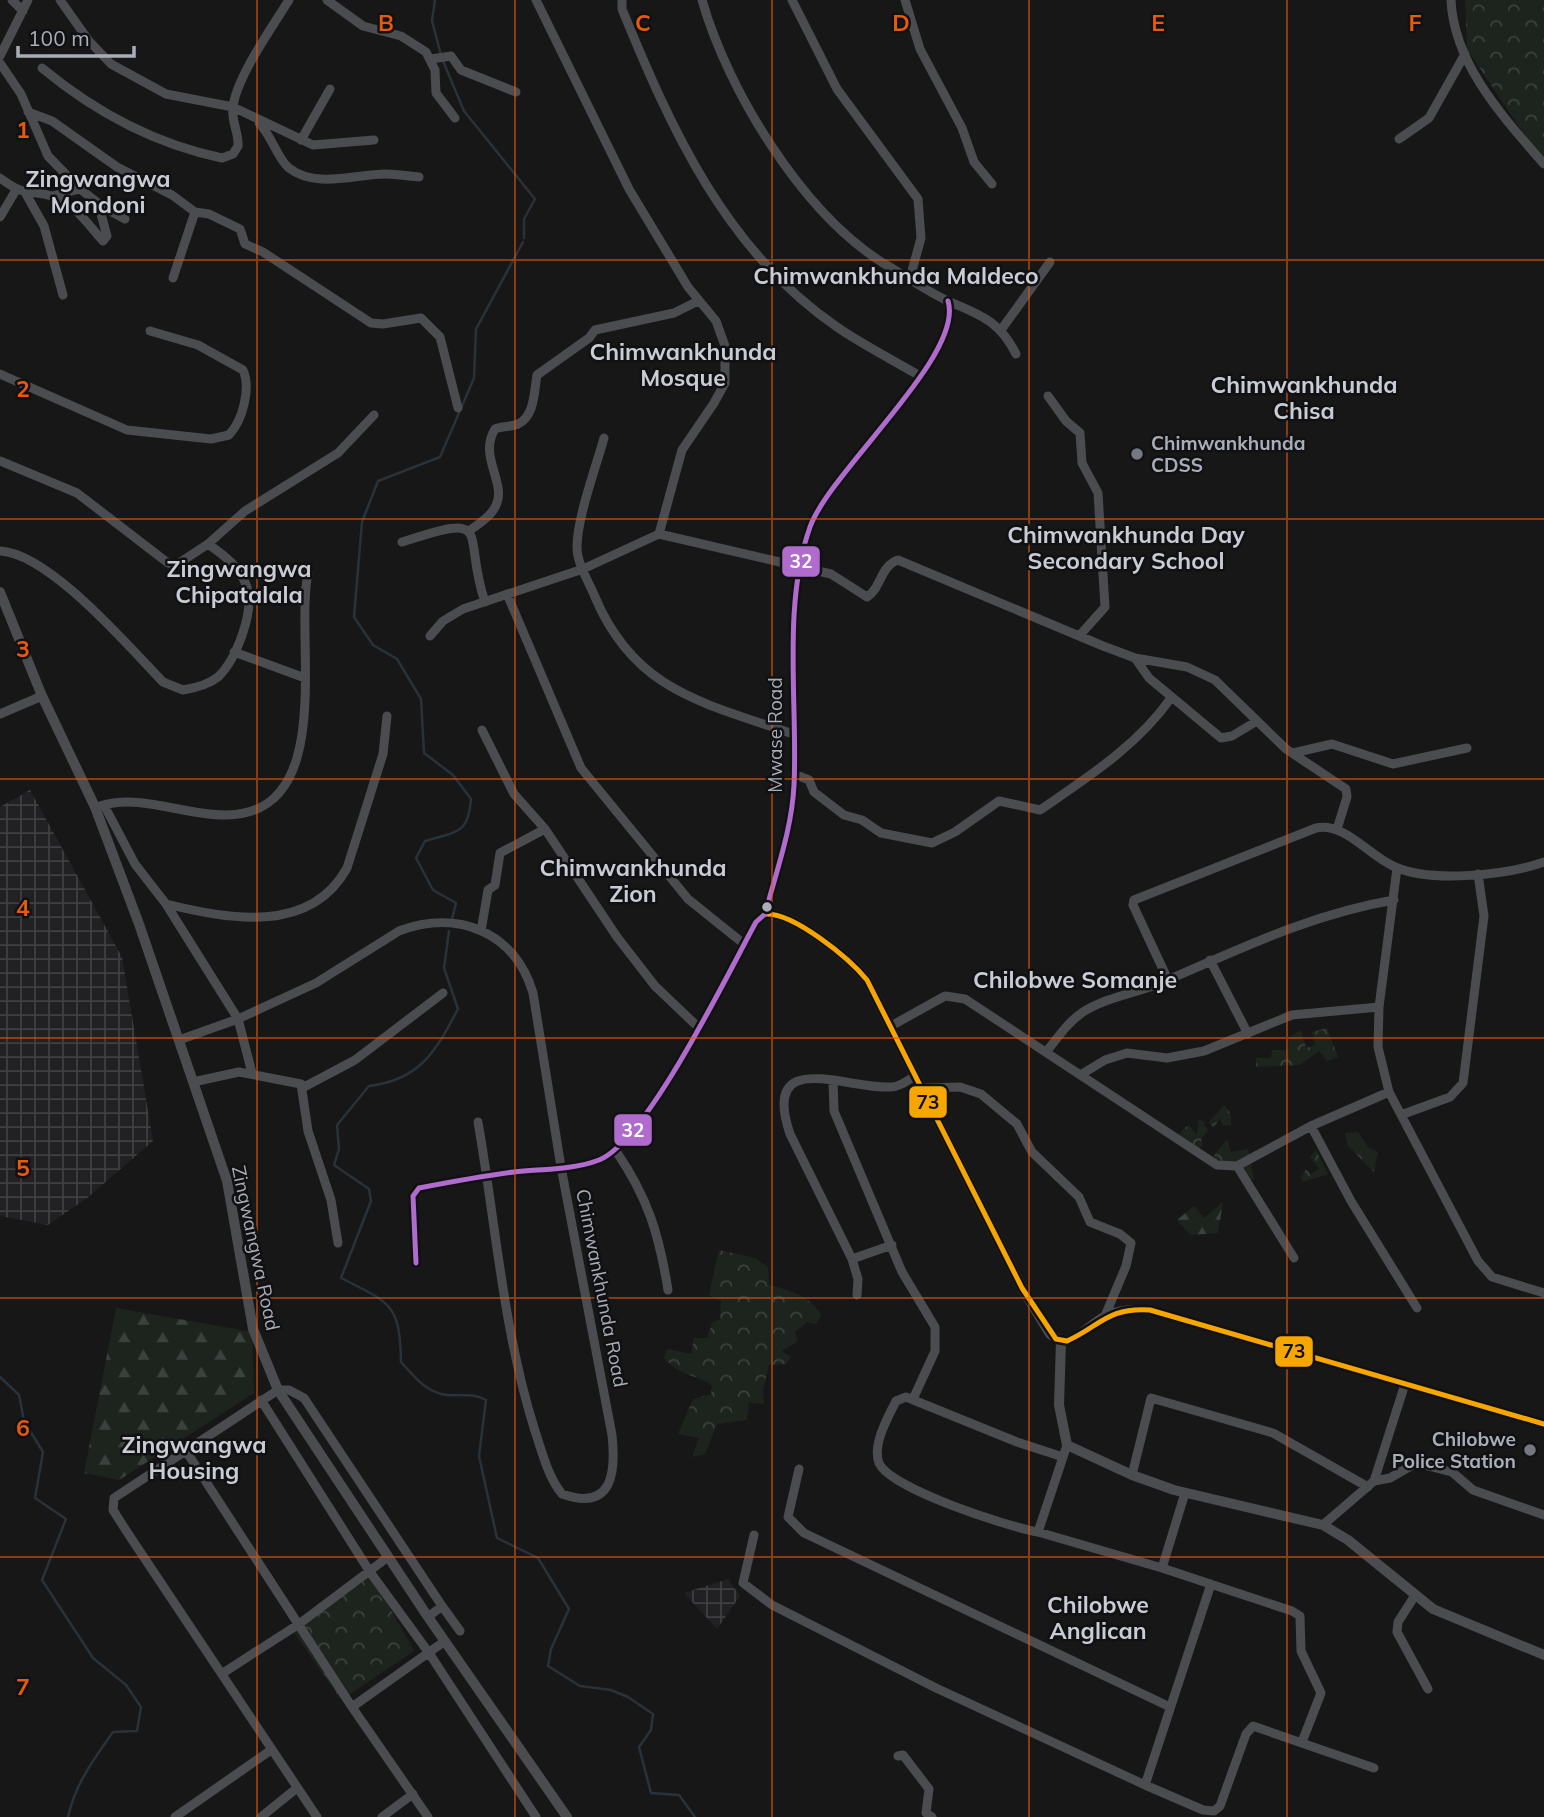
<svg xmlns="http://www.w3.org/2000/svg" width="1544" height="1817" font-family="Mulish,sans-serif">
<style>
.industrial{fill:url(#industrial-grid)}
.forest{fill:url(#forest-firs)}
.park{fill:url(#park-crowns)}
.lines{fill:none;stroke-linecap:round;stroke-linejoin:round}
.stream{stroke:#2a3239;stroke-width:2.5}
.minor{stroke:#4b4c50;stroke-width:9}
.tertiary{stroke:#4b4c50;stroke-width:10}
.bus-1-casing{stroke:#111113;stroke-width:10}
.bus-2-casing{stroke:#111113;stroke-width:10}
.bus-1{stroke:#f7a600;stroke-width:5}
.bus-2{stroke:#b06ccc;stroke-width:5}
.grid{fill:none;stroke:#e8590c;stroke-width:2;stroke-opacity:0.55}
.poi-dot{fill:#757880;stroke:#111113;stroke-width:2.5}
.bus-dot{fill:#a8adb8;stroke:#111113;stroke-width:2.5}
.labels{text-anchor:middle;stroke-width:5;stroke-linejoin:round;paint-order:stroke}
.poi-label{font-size:19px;font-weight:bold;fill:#a8adb8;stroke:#111113;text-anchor:start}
.street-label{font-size:19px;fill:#a8adb8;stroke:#111113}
.quarter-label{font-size:23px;font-weight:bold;fill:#c9ccd4;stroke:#111113}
.grid-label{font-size:23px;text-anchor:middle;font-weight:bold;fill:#e8590c;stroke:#111113;stroke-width:5;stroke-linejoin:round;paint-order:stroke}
.line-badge{stroke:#111113;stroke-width:2.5}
.badge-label{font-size:19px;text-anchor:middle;font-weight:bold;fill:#fff}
.pale-badge-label{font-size:19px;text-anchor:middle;font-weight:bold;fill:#111}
</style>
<defs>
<pattern id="industrial-grid" width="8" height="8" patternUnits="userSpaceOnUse" patternTransform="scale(1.75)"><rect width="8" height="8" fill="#212123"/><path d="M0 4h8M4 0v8" fill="none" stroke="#3e3f41"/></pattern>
<pattern id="forest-firs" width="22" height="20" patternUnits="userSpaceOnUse" patternTransform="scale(1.75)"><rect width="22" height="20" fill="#1d241e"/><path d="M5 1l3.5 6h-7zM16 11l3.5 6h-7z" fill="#3b413d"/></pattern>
<pattern id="park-crowns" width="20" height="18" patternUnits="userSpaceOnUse" patternTransform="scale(1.75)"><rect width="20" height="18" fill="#1d241e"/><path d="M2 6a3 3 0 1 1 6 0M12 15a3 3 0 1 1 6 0" fill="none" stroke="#3b413d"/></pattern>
</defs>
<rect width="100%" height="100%" fill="#171717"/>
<path class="industrial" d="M 30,790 L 122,957 L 153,1141 L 87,1198 L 48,1225 L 0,1216 L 0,807 Z
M 728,1579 L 740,1596 L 717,1629 L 684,1593 Z"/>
<path class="forest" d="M 1223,1202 L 1218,1233 L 1190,1235 L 1177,1220 L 1194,1206 L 1204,1218 Z
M 116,1308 L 252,1332 L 254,1393 L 119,1480 L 84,1473 Z"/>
<path class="park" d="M 1465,0 L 1544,0 L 1544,164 L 1467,49 Z
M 1327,1028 L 1338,1057 L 1327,1061 L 1319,1051 L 1300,1065 L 1256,1067 L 1256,1058 L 1271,1058 L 1272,1050 L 1288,1050 L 1289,1037 L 1301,1030 L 1306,1048 L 1315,1045 L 1312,1032 Z
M 1224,1105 L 1231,1114 L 1231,1125 L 1223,1126 L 1220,1118 L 1214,1128 L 1209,1122 Z
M 1198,1120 L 1203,1121 L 1208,1131 L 1201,1139 L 1203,1145 L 1196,1152 L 1178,1138 L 1182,1130 L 1189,1125 L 1197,1135 Z
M 1358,1132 L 1368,1147 L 1378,1152 L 1374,1172 L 1348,1146 L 1345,1133 Z
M 1227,1140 L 1231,1152 L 1248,1149 L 1254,1180 L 1245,1179 L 1242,1166 L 1249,1160 L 1217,1163 L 1214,1155 Z
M 1316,1150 L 1328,1174 L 1303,1182 L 1301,1177 L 1306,1169 L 1311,1174 L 1319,1169 L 1310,1157 Z
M 719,1250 L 755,1258 L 768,1267 L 769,1285 C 787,1289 812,1297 821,1315 L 816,1324 L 807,1322 L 795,1332 L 798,1341 L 782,1351 L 791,1357 L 786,1364 L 769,1365 L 763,1389 L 764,1404 L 749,1403 L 747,1420 L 717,1424 L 705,1454 L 692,1457 L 699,1438 L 678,1434 L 693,1399 L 711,1394 L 712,1385 C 693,1373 681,1377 664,1358 L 667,1349 L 691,1354 L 694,1338 L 707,1338 L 712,1323 L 720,1319 L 721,1301 L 709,1295 Z
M 370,1572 L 414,1651 L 341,1700 L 289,1625 Z"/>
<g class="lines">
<path class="stream" d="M 435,0 L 432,21 L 441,55
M 443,61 L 464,111 L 535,199 L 524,219 L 524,238
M 452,919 L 456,903 L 433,890 L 416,858 L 425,841 C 457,831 468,835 471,799 L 453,775 L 424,753 L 421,699 L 397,659 L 373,645 L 354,617 L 362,522 L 378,481 L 440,457 L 474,378 L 476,329 L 523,242
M 449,931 L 444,968 L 458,1009 C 436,1051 420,1080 369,1086 L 337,1125 L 339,1149 L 334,1165 L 369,1189 L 371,1201 L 341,1278 C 390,1303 400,1303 401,1362 C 413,1375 423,1389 441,1394 C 457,1398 470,1391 486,1400 L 479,1456 L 497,1538 L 538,1558 L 569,1609 L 551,1649 L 548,1666 L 580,1686 L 611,1690 L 628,1697 L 653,1714 L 651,1730 L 639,1747 L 651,1793 L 679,1795 L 695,1817
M 0,1377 L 19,1395 L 24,1421 L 43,1452 L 35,1498 L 66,1519 L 42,1580 L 93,1658 L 126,1685 L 141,1707 L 137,1731 L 113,1732 C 94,1759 75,1784 68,1817"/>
<path class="minor" d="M 12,0 L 23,11
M 60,0 L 89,41 L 111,64 L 166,94 L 233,107 L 313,145 L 374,140
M 327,0 L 363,26 L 401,36 L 426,52 L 435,70 L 436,93 L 455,118
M 536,0 L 629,189 L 688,287 L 716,321 L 725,346 L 725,383 L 714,403 L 682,450 L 659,534
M 622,0 L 622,9 C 671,129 726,251 837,327 C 863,345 893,360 920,376
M 702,0 C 728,91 802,212 883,263 C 904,275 926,291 948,301 C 980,315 999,320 1016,354
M 792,0 L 837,89 L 918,199 L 921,238 L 910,278
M 905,0 L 920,49 L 962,128 L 974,162 L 992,184
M 1451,0 C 1454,65 1504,118 1544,164
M 0,56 L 28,0
M 431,59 L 451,56 L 461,70 L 516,92
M 0,63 L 21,94 L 48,156 L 80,189 L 98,203 L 107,236 L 103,241 C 90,227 74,203 55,197 C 28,188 28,199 0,178
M 42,68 C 95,112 155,144 222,158 L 233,154 L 238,146 C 239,133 231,121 233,108 C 235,79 273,26 289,0
M 28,112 L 52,121 L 117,167 L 172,195 L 195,212 L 209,214 L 240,229 L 245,244 L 263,252 L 371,323 L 383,324 L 421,318 L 440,337 L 458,408
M 259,123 C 272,136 278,160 289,168 C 316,189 355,174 386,174 C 396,174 408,176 419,177
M 1399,139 L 1429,118 L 1465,54
M 301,140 L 330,89
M 26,194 L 44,226 L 63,295
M 52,196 L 80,189
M 99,205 L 125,219
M 0,217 L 16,190
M 173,278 L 195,212
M 1001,330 L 1050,262
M 0,374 L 127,430 L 211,439 L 229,435 C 243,420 251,388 243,370 L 198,345 L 150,331
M 1048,396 L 1066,421 L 1080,433 L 1082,463 L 1098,493 L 1105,607 L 1080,635
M 604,438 C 596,467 577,518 577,547 C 577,564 589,582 595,597 C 635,692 705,703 793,734
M 0,461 L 77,493 L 168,563 L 176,565 L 208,544 L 245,511 L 338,453 L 374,415
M 469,531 C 477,525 489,518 494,509 C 510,485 477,458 495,429 C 502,426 511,427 518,424 C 535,416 534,391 537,375 L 589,338 L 595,330 L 674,313 L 698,301
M 402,542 C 497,511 461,532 485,602
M 0,551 C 49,553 129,647 163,682 L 183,690 C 195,688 208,685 218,677 C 236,660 255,611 247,587 C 240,567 225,556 208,544
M 507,594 L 581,768 L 688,899 L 744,944
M 430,636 L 443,621 L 463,609 L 583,569 L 659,534 L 831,574 L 867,597 C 881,589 880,566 898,560 L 1103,646 L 1135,658 L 1187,667 L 1215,680 L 1286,749 L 1346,789 L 1347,797 L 1337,829
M 234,652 L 305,678
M 1135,658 L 1149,678 L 1221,738 L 1232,736 L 1257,721
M 0,714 L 42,696
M 482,730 L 514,794 L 545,829 L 617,937 L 655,986 L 698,1027
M 1293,753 L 1332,744 L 1393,764 L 1467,748
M 794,774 L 809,780 L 814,792 L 844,815 L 862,820 L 881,833 L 932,843 L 955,832 L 999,801 L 1040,810 C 1088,777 1137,746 1171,698
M 104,805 L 135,864 L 166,904 C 228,919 310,935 347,868 L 383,754 L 387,716
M 100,806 C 142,793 184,816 227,815 C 338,813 294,640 308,573
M 166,904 L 238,1019 L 252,1073
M 481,931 L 488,890 L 495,885 L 500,853 L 545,829
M 1210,960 L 1248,1034
M 1168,980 L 1133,905 L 1134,900 L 1316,828 C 1345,822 1369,856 1395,867 C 1432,883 1507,875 1544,862
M 891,1026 L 945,996 L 965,999 L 1217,1165 L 1237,1166 L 1311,1126 L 1389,1092 L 1378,1047 L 1379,1007 L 1397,868
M 179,1040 L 238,1019 L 316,983 L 399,931 C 458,909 515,932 533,993 L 561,1167 L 612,1435 C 616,1472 613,1512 562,1494 C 548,1477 542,1452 535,1431 C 503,1330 496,1225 478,1122
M 1047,1051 C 1058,1037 1068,1022 1083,1012 C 1107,997 1137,993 1163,982 C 1240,949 1311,914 1394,900
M 1082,1074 L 1105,1060 L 1127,1053 L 1167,1058 L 1204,1051 L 1292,1015 L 1379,1007
M 833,1080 L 834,1111 L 902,1272 L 935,1327 L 935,1351 L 913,1399
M 193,1082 L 239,1072 L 301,1084 L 308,1131 L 331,1200 L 338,1243
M 304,1087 L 355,1060 L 443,993
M 922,1088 L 960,1087 L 981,1094 L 1017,1124 L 1032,1152 L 1079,1197 L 1090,1222 L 1120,1234 L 1131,1243 L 1126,1266 L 1105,1316
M 1389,1092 L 1478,1261 L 1492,1277 L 1544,1293
M 1401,1115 L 1450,1097 L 1463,1083 L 1484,916 L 1478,874
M 1311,1126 L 1351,1201 L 1417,1308
M 616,1151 C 648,1198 659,1234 668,1290
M 1237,1166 L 1294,1258
M 852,1259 L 892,1245
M 416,1263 L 413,1196 L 419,1188 C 450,1182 482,1176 514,1172 C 541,1169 573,1170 599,1160 C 647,1141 728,973 756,922 L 765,914 C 776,872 792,829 794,785 C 798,704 782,606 810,527 C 830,471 965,355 948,301
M 857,1295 L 858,1279 L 852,1259 L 790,1134 C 760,1046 848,1090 891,1087 C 900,1087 908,1080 915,1076
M 1061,1341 C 1078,1341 1090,1323 1105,1316 C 1119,1309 1134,1309 1150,1310 L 1544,1424
M 261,1400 L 370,1572 L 429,1653 L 536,1817
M 186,1451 L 352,1707 L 428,1817
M 1063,1457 L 1017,1442 L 906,1397 L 896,1401 C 888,1417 872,1445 879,1463 C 890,1489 1009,1527 1038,1532 L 1067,1445
M 799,1469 L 788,1517 L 804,1533 L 1170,1707
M 1132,1475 L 1151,1398 L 1273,1433 L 1368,1487
M 1374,1481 L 1390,1478 L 1416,1463 L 1452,1472 L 1473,1490 L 1544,1515
M 1185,1493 L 1162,1568 L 1292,1611 L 1300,1616 L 1301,1651 L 1321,1693 L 1302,1742
M 1323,1525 L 1374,1481 L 1405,1384
M 1038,1532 L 1162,1568
M 754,1535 L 743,1583 L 772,1605 L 936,1688 L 1145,1785
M 1211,1584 L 1145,1785 L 1203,1810 L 1214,1811 L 1220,1806 L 1246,1734 L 1253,1726 L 1374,1768
M 1414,1597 L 1398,1622 L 1397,1632 L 1428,1689
M 428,1617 L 442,1606 L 460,1631
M 223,1673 L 299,1624 L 388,1557
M 352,1707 L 445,1641
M 898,1756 L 903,1755 L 929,1789 L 926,1813 L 932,1817
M 175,1817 L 271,1750
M 261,1817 L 297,1788
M 317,1817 L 127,1532 L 113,1510 L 114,1498 L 278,1390 L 289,1390 L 304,1398 L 442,1606
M 382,1817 L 413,1794"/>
<path class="tertiary" d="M 0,592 L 42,696 L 95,807 L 139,924 L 227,1181 L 253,1329 L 278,1390 L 428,1617 L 567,1817
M 765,914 C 793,912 849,958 867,980 L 1022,1288 L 1050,1334 L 1061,1341 L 1059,1405 L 1067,1445 L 1132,1475 L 1174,1490 L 1323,1525 L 1348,1540 L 1433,1609 L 1544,1655"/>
<defs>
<path id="bus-1" d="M 765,914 C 793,912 849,958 867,980 L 1022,1288 L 1056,1339 L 1067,1341 C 1100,1326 1108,1307 1150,1310 L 1544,1424"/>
<path id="bus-2" d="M 416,1263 L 413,1196 L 419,1188 C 450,1182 482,1176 514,1172 C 541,1169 573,1170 599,1160 C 647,1141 728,973 756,922 L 765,914 C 776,872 792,829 794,785 C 798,704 782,606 810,527 C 830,471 965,355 948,301"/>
</defs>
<use href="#bus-1" class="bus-1-casing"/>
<use href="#bus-2" class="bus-2-casing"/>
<use href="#bus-1" class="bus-1"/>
<use href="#bus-2" class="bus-2"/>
</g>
<path class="grid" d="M 257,0 L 257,1817M 515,0 L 515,1817M 772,0 L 772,1817M 1029,0 L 1029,1817M 1287,0 L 1287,1817M 0,260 L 1544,260M 0,519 L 1544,519M 0,779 L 1544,779M 0,1038 L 1544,1038M 0,1298 L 1544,1298M 0,1557 L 1544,1557"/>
<g class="poi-dot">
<circle cx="1137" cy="454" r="7"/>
<circle cx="1530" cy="1450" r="7"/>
</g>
<circle class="bus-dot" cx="767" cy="907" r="6"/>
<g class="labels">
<g class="poi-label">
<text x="1151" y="450">Chimwankhunda<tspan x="1151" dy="22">CDSS</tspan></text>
<text x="1516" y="1446" text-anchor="end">Chilobwe<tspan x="1516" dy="22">Police Station</tspan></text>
</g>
<g class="street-label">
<text transform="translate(775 735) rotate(-90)" y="7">Mwase Road</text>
<text transform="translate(256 1248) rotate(78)" y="7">Zingwangwa Road</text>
<text transform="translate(602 1288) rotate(79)" y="7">Chimwankhunda Road</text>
</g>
<g class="quarter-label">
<text x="98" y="187">Zingwangwa<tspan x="98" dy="26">Mondoni</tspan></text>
<text x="896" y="284">Chimwankhunda Maldeco</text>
<text x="683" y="360">Chimwankhunda<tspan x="683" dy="26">Mosque</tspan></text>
<text x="1304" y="393">Chimwankhunda<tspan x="1304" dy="26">Chisa</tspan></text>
<text x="1126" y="543">Chimwankhunda Day<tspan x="1126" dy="26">Secondary School</tspan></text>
<text x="239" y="577">Zingwangwa<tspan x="239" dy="26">Chipatalala</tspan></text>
<text x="633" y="876">Chimwankhunda<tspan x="633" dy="26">Zion</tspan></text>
<text x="1075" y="988">Chilobwe Somanje</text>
<text x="194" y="1453">Zingwangwa<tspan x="194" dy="26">Housing</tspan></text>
<text x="1098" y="1613">Chilobwe<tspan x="1098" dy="26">Anglican</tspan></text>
</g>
</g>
<g class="grid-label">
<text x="386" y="31">B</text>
<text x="643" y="31">C</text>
<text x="901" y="31">D</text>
<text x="1158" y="31">E</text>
<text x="1415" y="31">F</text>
<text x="23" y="138">1</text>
<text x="23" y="397">2</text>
<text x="23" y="657">3</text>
<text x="23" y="916">4</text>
<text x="23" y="1176">5</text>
<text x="23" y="1436">6</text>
<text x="23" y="1695">7</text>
</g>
<g class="line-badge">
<rect x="781" y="545" width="40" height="33" rx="7" fill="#b06ccc"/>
<rect x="908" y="1085" width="40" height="34" rx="7" fill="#f7a600"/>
<rect x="613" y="1113" width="40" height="34" rx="7" fill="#b06ccc"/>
<rect x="1274" y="1335" width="40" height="33" rx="7" fill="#f7a600"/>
</g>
<g class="badge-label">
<text x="801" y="568">32</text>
<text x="633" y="1137">32</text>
</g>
<g class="pale-badge-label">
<text x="928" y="1109">73</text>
<text x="1294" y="1358">73</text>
</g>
<path d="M18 46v10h116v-10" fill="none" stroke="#a8adb8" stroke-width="3.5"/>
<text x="28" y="46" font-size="21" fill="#a8adb8" stroke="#111113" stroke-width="5" paint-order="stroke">100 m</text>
</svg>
